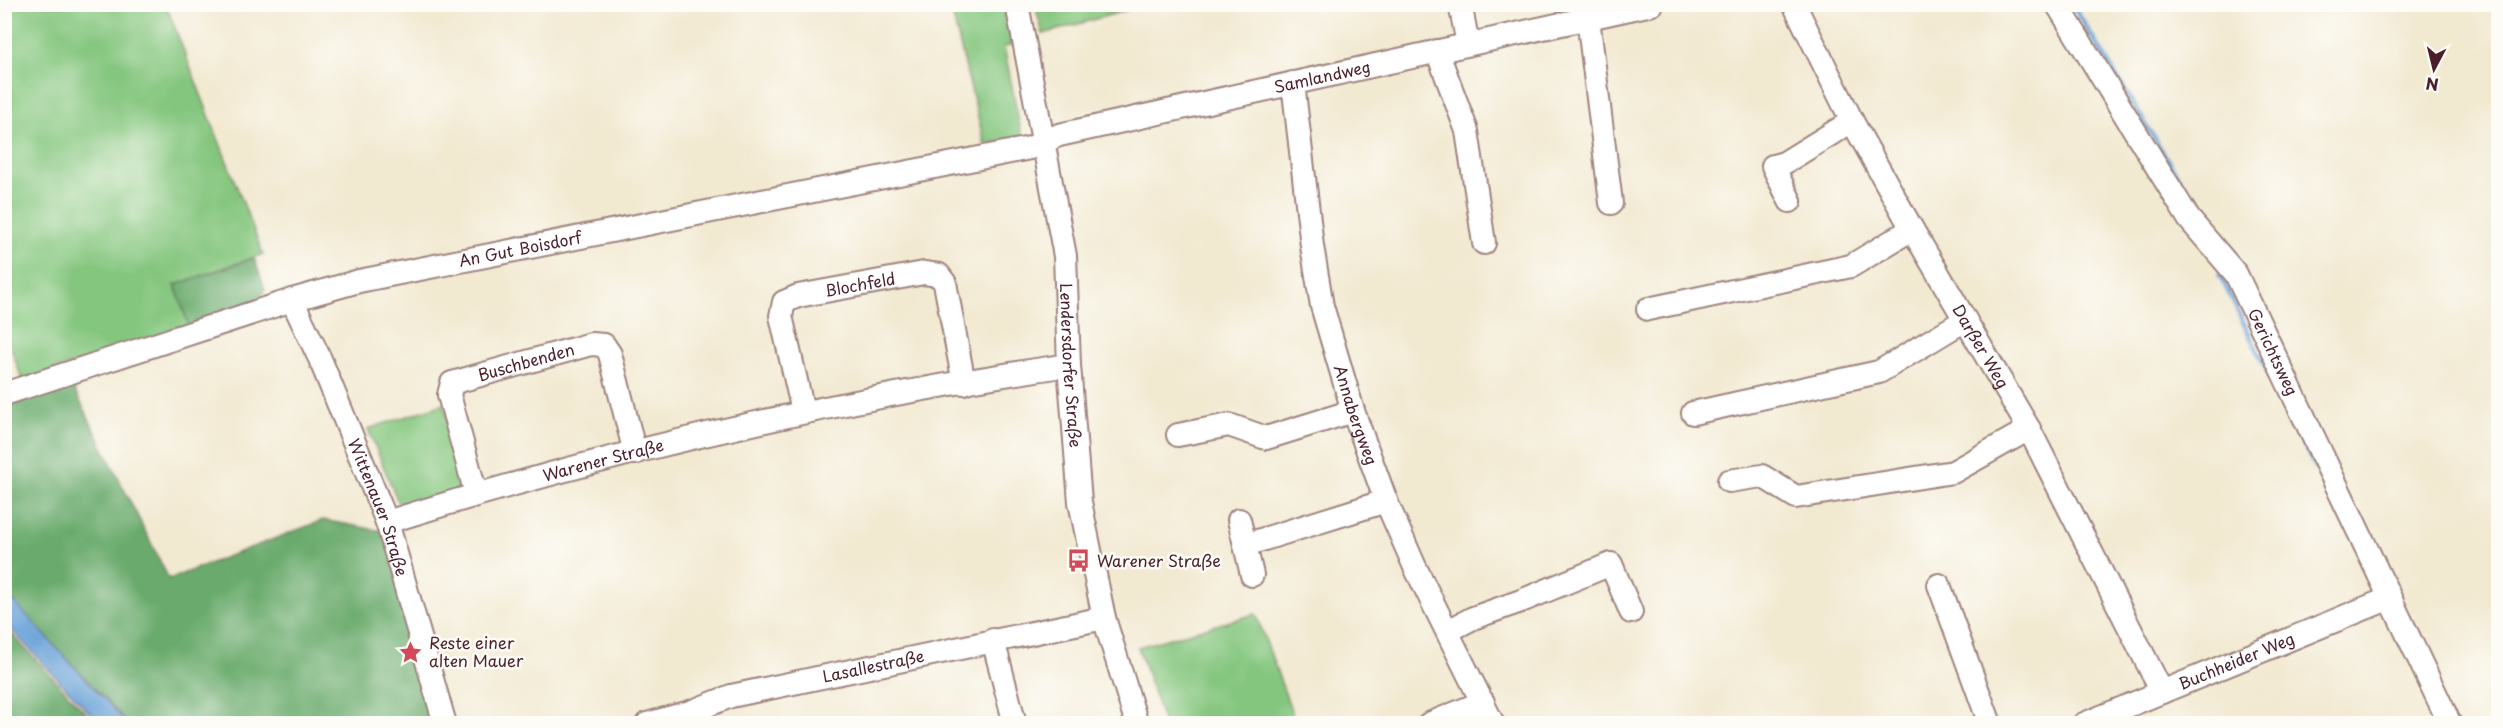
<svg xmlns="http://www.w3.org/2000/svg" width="2503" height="728" font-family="'Playpen Sans',sans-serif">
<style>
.green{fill:#84c67e;stroke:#677254;stroke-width:1.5}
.forest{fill:#6bab6d;stroke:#5a654c;stroke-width:1.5}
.water{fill:#69a2d8;stroke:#5a6082;stroke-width:1.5}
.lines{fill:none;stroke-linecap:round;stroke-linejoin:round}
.stream{stroke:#69a2d8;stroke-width:5}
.minor-casing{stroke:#9e847e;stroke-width:26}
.minor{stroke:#fff;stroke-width:22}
.labels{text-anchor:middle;stroke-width:5;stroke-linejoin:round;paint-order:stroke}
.street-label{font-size:16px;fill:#4a1f2b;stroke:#fdfcf7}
.poi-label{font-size:16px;fill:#4a1f2b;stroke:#fdfcf7;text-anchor:start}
</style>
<rect width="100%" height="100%" fill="#fdfcf7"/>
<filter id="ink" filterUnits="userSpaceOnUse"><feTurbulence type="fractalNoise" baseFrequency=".0167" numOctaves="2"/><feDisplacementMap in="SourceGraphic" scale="12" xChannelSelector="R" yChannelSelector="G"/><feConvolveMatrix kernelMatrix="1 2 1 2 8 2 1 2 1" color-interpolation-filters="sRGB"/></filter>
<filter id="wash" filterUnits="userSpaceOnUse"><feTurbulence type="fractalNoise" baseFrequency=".008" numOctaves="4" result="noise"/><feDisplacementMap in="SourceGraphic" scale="24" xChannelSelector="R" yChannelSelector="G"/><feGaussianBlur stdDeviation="1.35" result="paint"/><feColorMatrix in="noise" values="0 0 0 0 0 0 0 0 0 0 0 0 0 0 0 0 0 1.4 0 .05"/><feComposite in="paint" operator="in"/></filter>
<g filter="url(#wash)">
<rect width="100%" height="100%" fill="#f2e9d1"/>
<path class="green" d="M 4,5 L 166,5 L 263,254 L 175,285 L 189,327 L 22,380 L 4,327 Z
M 950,5 L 1004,5 L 1013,44 L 1004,47 L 1022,137 L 985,145 Z
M 1035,5 L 1035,4 L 1145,5 L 1043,34 Z
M 444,404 L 463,484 L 456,491 L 405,504 L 398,502 L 368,429 Z
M 1256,614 L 1294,718 L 1279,724 L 1164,723 L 1138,647 Z"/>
<path class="forest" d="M 254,258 L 265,289 L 259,303 L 189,327 L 175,285 Z
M 70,381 L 169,579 L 323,520 L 377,530 L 385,529 L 439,723 L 125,723 L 122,717 L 5,594 L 5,405 Z
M 4,627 L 5,627 L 95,723 L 5,723 Z"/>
<path class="water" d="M 5,592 L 120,716 L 126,723 L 99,723 L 5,623 Z"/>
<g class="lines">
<path class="stream" d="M 2072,4 L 2187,192
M 2220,275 L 2315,467"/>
</g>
</g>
<g filter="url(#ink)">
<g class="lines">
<defs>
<g id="minor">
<path id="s1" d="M 1017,4 L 1065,256 L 1069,365 L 1080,502 L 1104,618 L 1137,724"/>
<path d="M 1460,4 L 1468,44"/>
<path id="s2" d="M 1794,4 L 1852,121 L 1912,229 L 2029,429 L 2162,692"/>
<path id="s3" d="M 2057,4 L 2189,219 L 2236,274 L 2450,724"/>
<path d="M 1588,18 L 1611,203"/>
<path d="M 1437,51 L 1467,131 L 1484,243"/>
<path id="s4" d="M 1293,83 L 1312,246 L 1322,306 L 1353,411 L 1386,501 L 1415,567 L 1493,724"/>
<path d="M 1790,201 L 1773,166 L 1784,163 L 1852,121"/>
<path id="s5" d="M 292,300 L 320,359 L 387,522 L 445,724"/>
<path d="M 1648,309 L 1851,266 L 1912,229"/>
<path id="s6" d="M 4,394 L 292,300 L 359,281 L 1030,148 L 1059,135 L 1652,4"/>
<path id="s7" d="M 803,411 L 781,316 L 784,302 L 798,296 L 924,273 L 939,275 L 945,283 L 964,383"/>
<path d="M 1693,413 L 1879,372 L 1965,320"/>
<path d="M 1178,435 L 1229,425 L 1266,438 L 1353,411"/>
<path d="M 1729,481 L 1762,476 L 1796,497 L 1953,472 L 2029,429"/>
<path id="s8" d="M 476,494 L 449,395 L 452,383 L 591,344 L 604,345 L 610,354 L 635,453"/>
<path d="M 1239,520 L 1245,545"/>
<path id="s9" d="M 387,522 C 610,452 838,399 1069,365"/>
<path d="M 1252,575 L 1245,545 L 1386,501"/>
<path d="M 1939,585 L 1990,724"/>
<path d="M 1448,631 L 1473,618 L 1521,601 L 1611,564 L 1631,612"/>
<path d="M 993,640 L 1015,724"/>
<path id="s10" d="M 647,724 L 690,712 L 731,696 L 1104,618"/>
<path d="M 1429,724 L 1483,702"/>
<path id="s11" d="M 2084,724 L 2390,598"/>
</g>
</defs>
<use href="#minor" class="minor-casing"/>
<use href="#minor" class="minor"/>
</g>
</g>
<defs>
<symbol id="bus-bare" viewBox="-9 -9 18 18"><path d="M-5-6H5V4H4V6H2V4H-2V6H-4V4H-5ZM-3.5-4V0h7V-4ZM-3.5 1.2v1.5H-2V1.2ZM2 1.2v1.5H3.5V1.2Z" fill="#d1495b" stroke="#fdfcf7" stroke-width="2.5" paint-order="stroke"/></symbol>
<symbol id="sight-bare" viewBox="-9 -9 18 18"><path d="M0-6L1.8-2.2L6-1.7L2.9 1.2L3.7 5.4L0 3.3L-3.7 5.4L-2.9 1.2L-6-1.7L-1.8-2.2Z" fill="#d1495b" stroke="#fdfcf7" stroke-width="2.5" paint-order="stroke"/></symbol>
</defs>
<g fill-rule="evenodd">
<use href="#bus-bare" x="1062" y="544" width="33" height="33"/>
<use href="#sight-bare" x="394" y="636" width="33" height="33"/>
</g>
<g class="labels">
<g class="street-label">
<text dy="6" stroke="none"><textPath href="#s6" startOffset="1358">Samlandweg</textPath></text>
<text dy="6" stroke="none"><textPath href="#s6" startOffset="537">An Gut Boisdorf</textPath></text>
<text dy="6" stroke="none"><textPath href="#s7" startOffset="190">Blochfeld</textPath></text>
<text dy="6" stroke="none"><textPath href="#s2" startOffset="390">Darßer Weg</textPath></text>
<text dy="6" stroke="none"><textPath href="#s3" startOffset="411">Gerichtsweg</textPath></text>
<text dy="6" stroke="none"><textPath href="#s8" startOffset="192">Buschbenden</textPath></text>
<text dy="6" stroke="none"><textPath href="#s1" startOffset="366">Lendersdorfer Straße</textPath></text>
<text dy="6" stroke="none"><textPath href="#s4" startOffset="339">Annabergweg</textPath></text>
<text dy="6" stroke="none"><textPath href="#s9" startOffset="225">Warener Straße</textPath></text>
<text dy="6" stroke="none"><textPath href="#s5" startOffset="225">Wittenauer Straße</textPath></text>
<text dy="6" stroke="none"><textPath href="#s11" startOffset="165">Buchheider Weg</textPath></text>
<text dy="6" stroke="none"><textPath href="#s10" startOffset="234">Lasallestraße</textPath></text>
</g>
<g class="poi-label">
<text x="1097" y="567">Warener Straße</text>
<text x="429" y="649">Reste einer<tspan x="429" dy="18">alten Mauer</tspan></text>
</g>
</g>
<rect width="2503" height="728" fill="none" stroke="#fdfcf7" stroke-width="24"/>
<g transform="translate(2434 69) rotate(187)" stroke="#fdfcf7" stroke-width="4.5" paint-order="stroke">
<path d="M0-4.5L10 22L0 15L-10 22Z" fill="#4a1f2b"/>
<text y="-9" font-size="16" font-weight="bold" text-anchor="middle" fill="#4a1f2b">N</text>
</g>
</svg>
